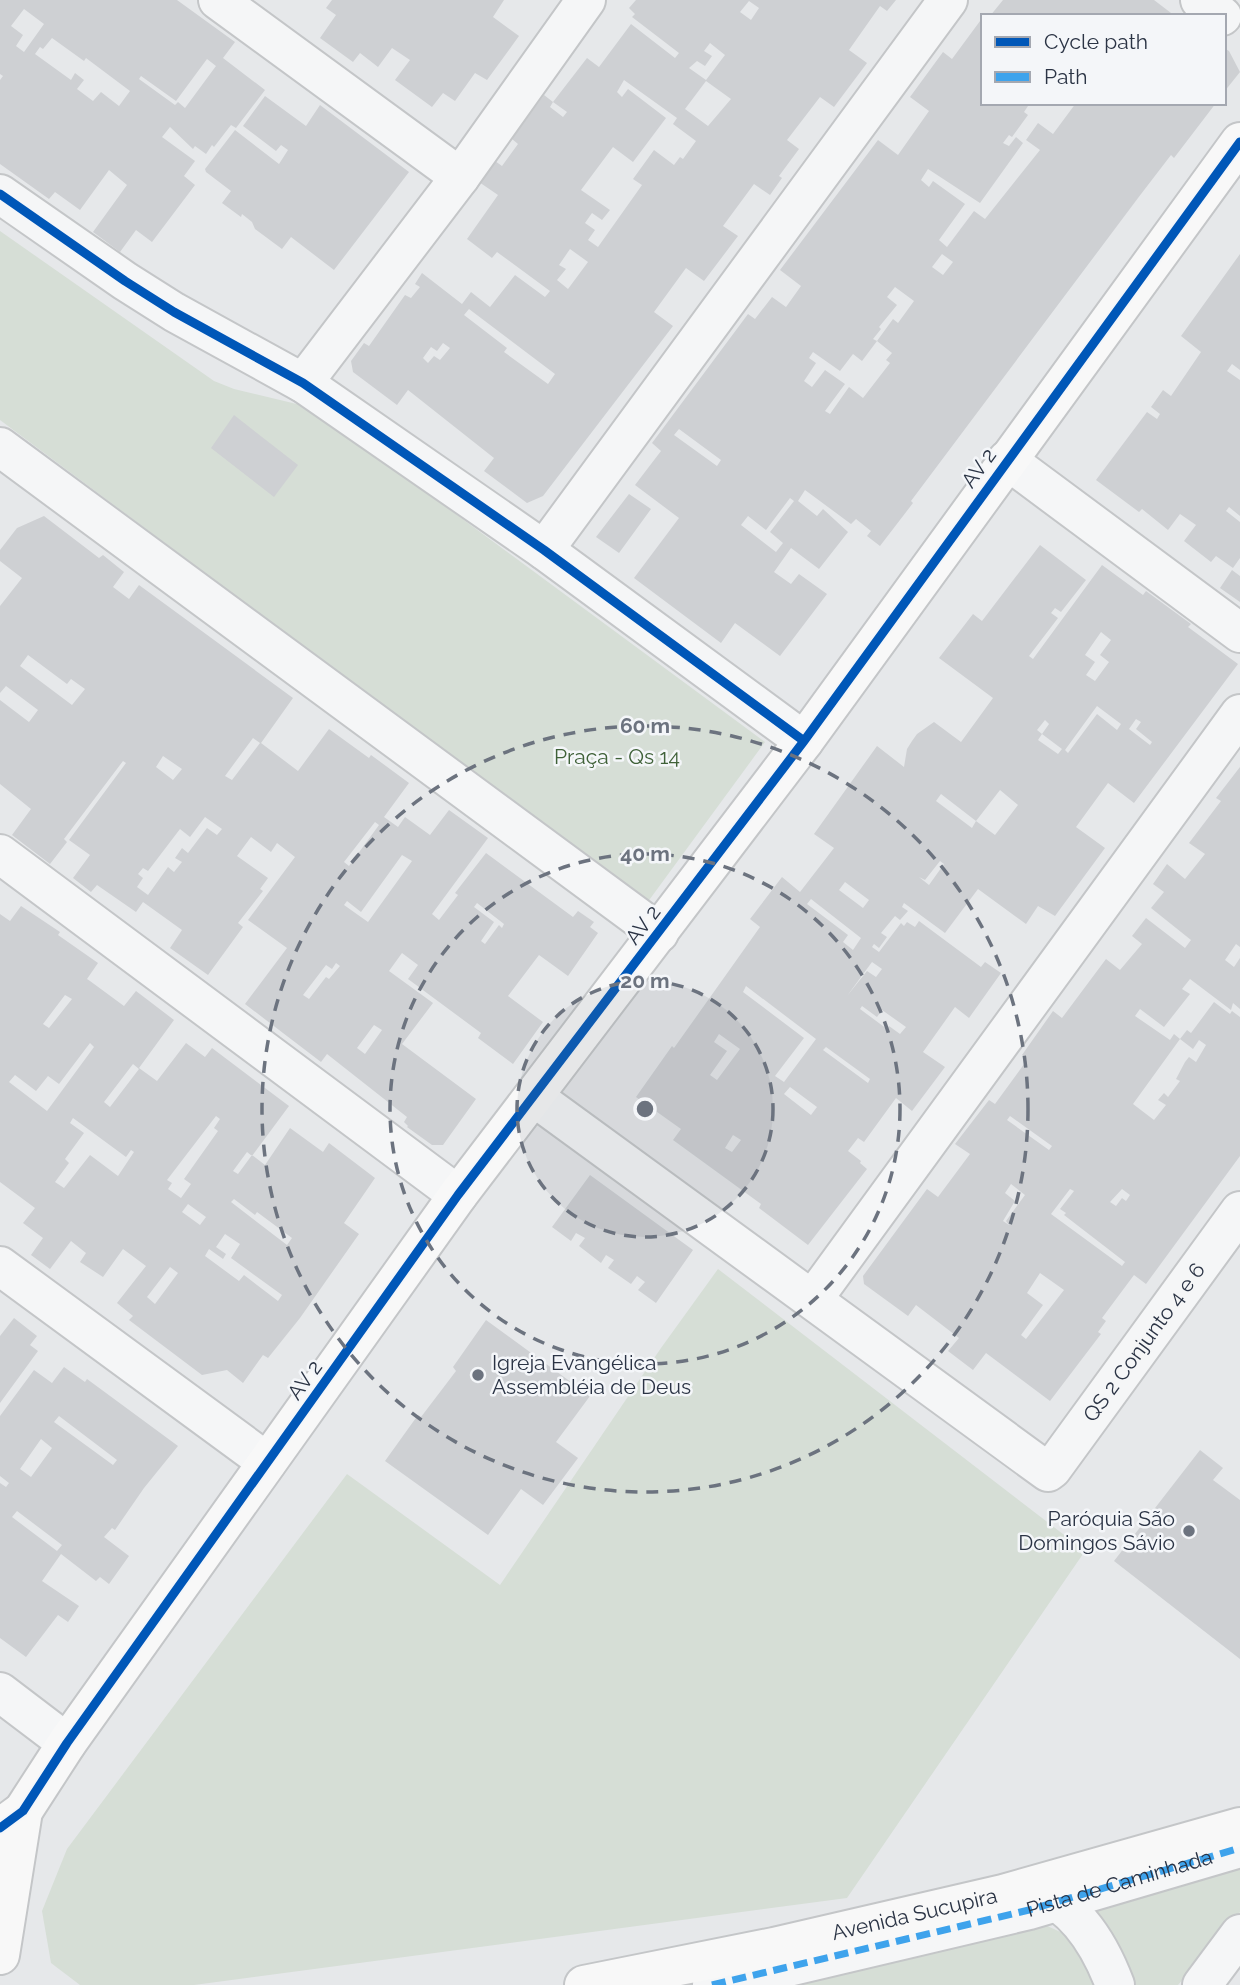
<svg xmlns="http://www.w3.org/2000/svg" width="1240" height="1985" font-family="Raleway,sans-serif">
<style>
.green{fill:#d6ded6}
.building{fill:#ced0d3;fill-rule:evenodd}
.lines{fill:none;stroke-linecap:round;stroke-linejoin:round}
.street-casing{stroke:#c4c6c8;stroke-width:42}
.secondary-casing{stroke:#c4c6c8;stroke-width:42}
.street{stroke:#f5f6f7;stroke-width:38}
.secondary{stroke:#f8f8f8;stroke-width:38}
.quiet{stroke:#3ea3ec;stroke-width:7;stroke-dasharray:14 7;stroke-linecap:butt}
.cycleway-casing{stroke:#f4f6f9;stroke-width:13}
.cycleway{stroke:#0057b8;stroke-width:9}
.ring{fill:none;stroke:#6c737f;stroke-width:3.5;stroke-dasharray:12 9}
.poi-dot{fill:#6c737f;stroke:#f4f6f9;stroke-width:2.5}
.labels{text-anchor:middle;stroke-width:5;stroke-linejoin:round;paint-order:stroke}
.street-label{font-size:21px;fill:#2b3445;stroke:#f4f6f9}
.park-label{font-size:21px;fill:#3f6138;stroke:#f4f6f9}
.poi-label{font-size:21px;fill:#2b3445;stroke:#f4f6f9;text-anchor:start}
.centre{fill:#6c737f;stroke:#f4f6f9;stroke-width:3.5}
.ring-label{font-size:21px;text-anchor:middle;font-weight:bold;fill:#6c737f;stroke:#f4f6f9;stroke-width:5;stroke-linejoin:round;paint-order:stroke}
</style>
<rect width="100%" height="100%" fill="#e6e8ea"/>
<path class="green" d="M 0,231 L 214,381 L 234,389 L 305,406 L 381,459 L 765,742 L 647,903 L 0,420 Z
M 718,1269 L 1085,1551 L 847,1898 L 194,1985 L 80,1985 L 51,1963 L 42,1911 L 67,1849 L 347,1474 L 500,1585 L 661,1348 Z
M 1240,1855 L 1240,1912 L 1178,1985 L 1136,1985 L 1102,1918 L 1065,1903 Z
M 1032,1919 L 1067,1935 L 1102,1985 L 712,1985 Z"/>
<path class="building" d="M 0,0 L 177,0 L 235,42 L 223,58 L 265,90 L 236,128 L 231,125 L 214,147 L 212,145 L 206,154 L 195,146 L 193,149 L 170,127 L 162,137 L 195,161 L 184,176 L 195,185 L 152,242 L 136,230 L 120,252 L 93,232 L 127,185 L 109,170 L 80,210 L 55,192 L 49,199 L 0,164 L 0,80 L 3,76 L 0,74 ZM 24,9 L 44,24 L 24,52 L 16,46 L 23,35 L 11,26 ZM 52,38 L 84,61 L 86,58 L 130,91 L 119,106 L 101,92 L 93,101 L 77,89 L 84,80 L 75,73 L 71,80 L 35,54 L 40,47 L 43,49 ZM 207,59 L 216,66 L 185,108 L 178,102 L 175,105 L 139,79 L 141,76 L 176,101 Z
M 332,0 L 504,0 L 493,17 L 519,36 L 487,80 L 475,73 L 455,101 L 443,93 L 432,107 L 395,80 L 410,60 L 392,48 L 378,67 L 360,53 L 353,62 L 320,38 L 336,15 L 326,8 Z
M 636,0 L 896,0 L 887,11 L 880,6 L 849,50 L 867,63 L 834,107 L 820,97 L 787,140 L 799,149 L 779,176 L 782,178 L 770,195 L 754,184 L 723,226 L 738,236 L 704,281 L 686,268 L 654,312 L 673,326 L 543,496 L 527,503 L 484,471 L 494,458 L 408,390 L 397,405 L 353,372 L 351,361 L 364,343 L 369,346 L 405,295 L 411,298 L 420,287 L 415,284 L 422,273 L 462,304 L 471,292 L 490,307 L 515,275 L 545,297 L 550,291 L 497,252 L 492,258 L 467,239 L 498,195 L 479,182 L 495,161 L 502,166 L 518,144 L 512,139 L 544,95 L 553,102 L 550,107 L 563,117 L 567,112 L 553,102 L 587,58 L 599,67 L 631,24 L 675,58 L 679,53 L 632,17 L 635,14 L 629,8 ZM 749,1 L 759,8 L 751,20 L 740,12 ZM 710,43 L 725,55 L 706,80 L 689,68 L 697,61 L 705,66 L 712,56 L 704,51 ZM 624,80 L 677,118 L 673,124 L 696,141 L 683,159 L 680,157 L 674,165 L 654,150 L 633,179 L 642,185 L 598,247 L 588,240 L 595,230 L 585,223 L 592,213 L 602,220 L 610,210 L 581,190 L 613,147 L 633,162 L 666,118 L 628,89 L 622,97 L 617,92 ZM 706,81 L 731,99 L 708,126 L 685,109 ZM 570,249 L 588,262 L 568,289 L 557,280 L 566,269 L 559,265 ZM 469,309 L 555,374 L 548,384 L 504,352 L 507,348 L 464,315 ZM 443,343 L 450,348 L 440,360 L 434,356 L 428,363 L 423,358 L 431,347 L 437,351 Z
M 1003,0 L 1154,0 L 1175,16 L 990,16 Z
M 983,17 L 983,103 L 1030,103 L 1024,112 L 1028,115 L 1012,137 L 1009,135 L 1003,143 L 1009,146 L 1016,137 L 1023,143 L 980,203 L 928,169 L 921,180 L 929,187 L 933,181 L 965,204 L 939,240 L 947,247 L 974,211 L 985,219 L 1040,150 L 1026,140 L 1038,123 L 1053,134 L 1076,103 L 1216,103 L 1174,158 L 1171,155 L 1138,198 L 911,501 L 913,503 L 880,546 L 867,536 L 871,531 L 856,519 L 851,524 L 805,490 L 798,501 L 817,516 L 823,509 L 848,532 L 819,569 L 791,548 L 774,572 L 791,584 L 799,574 L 827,594 L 780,656 L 735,623 L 721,643 L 634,578 L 679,518 L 635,485 L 661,451 L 652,443 L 748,314 L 755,319 L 772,297 L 786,307 L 801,286 L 780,270 L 878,140 L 898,155 L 929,111 L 910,97 L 943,52 L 952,59 ZM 942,254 L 953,262 L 943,275 L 932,267 ZM 895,287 L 914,301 L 898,323 L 893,319 L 877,341 L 892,353 L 886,360 L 890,363 L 863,398 L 849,387 L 830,414 L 825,411 L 845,384 L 825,370 L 812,387 L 804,381 L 816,363 L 809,358 L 813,352 L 840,371 L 853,354 L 862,361 L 877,341 L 873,339 L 881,329 L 879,327 L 897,305 L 887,297 ZM 679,429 L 721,460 L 717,466 L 674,435 ZM 790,498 L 794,501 L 770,532 L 783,543 L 776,552 L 741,525 L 748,516 L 766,530 Z
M 1224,48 L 1229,51 L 1240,72 L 1224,92 Z
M 265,96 L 306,126 L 320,105 L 409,172 L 334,270 L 291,237 L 282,249 L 255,229 L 252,222 L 242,214 L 241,217 L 222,203 L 231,191 L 206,172 L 205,169 L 235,130 L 279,164 L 288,150 L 281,145 L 276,151 L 243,126 Z
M 1240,254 L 1240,370 L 1232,364 L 1227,371 L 1240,380 L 1240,516 L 1229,507 L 1226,511 L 1240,522 L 1240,558 L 1233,568 L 1216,556 L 1211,562 L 1184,541 L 1196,525 L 1180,514 L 1168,530 L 1142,509 L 1139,512 L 1096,480 L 1147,412 L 1157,419 L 1160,414 L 1151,407 L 1163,390 L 1171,396 L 1201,352 L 1181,336 Z
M 234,415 L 298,465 L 274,497 L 211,448 Z
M 629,494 L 651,509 L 619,553 L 596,537 Z
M 44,516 L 99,558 L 103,555 L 124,572 L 113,587 L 129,599 L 139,585 L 293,698 L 261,743 L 298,771 L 329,729 L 369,758 L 371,755 L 409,783 L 384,817 L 398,827 L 405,817 L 430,835 L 449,810 L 488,838 L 432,914 L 439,920 L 458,895 L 455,893 L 486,853 L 573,917 L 578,911 L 594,922 L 590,927 L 598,933 L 568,976 L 539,955 L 508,996 L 543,1022 L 513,1064 L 478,1038 L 481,1033 L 408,979 L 418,965 L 402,953 L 389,971 L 433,1003 L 402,1044 L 476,1099 L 443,1145 L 432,1145 L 407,1127 L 408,1126 L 404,1122 L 407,1117 L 327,1054 L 321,1062 L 245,1004 L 287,948 L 248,920 L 295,857 L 277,843 L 271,852 L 251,837 L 237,856 L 268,878 L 260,889 L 263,891 L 238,923 L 243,927 L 208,975 L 170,948 L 182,930 L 143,902 L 136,912 L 97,885 L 91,892 L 73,878 L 90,855 L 69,840 L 126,763 L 123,761 L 64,839 L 67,842 L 50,864 L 12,835 L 31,809 L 0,784 L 0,700 L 29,722 L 38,710 L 6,686 L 0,693 L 0,606 L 22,578 L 0,561 L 0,550 L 17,528 ZM 28,655 L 67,684 L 71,679 L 85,689 L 72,705 L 20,666 ZM 253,738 L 260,743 L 232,780 L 225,776 ZM 163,756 L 182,769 L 173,780 L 156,767 ZM 205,817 L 222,829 L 217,835 L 207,828 L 188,853 L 182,848 L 175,858 L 182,862 L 174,872 L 168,867 L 148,895 L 137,887 L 143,878 L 138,874 L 143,868 L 148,871 L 180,829 L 190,837 ZM 375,822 L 379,825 L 349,866 L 344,862 ZM 402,855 L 412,861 L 368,922 L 344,905 L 347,901 L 361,912 ZM 477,903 L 504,924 L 502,928 L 499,925 L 485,944 L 481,941 L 494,922 L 474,907 ZM 336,963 L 340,966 L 329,979 L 326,977 L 309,999 L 303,995 L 326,965 L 332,969 ZM 374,1025 L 382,1030 L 365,1054 L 357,1048 Z
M 1040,545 L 1086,580 L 1061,612 L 1055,608 L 1051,613 L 1058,618 L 1029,656 L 1033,659 L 1102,565 L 1143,595 L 1146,591 L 1191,624 L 1188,627 L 1238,664 L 1134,803 L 1108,783 L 1076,827 L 1105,848 L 1055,916 L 1038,906 L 1026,924 L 978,889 L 945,933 L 904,903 L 902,907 L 908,911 L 900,920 L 895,916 L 881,933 L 887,937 L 879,948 L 874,944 L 872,947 L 879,952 L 901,923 L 904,926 L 907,922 L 915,927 L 919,921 L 981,967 L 985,962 L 1001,973 L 969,1018 L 955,1007 L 923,1052 L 945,1067 L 912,1111 L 896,1098 L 864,1142 L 858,1138 L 848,1151 L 861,1161 L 860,1163 L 867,1169 L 808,1245 L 759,1208 L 761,1204 L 673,1140 L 681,1129 L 636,1097 L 672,1046 L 674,1048 L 760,927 L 750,919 L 782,877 L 800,892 L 834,848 L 814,834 L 877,746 L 904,767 L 907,749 L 912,741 L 917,734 L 934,722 L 961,742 L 993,698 L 939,658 L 973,614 L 982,621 ZM 1101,632 L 1111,640 L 1100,655 L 1109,662 L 1095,681 L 1086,675 L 1095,662 L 1085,655 ZM 1097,706 L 1121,724 L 1117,730 L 1097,714 L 1068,753 L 1065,750 ZM 1136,719 L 1141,722 L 1136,729 L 1152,742 L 1150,745 L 1129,729 ZM 1045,720 L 1049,724 L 1042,734 L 1062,749 L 1058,754 L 1038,740 L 1042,734 L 1037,730 ZM 1000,790 L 1018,805 L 995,835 L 976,821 L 972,828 L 936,801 L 941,794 L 976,821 ZM 940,861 L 944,864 L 929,885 L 919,877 L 925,880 ZM 845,882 L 869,900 L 863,908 L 839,890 ZM 811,899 L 861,938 L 853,950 L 843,942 L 848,935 L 807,904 ZM 872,962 L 882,969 L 876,977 L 867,971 L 847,996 ZM 746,986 L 816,1039 L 784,1082 L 775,1076 L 804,1038 L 743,992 ZM 862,1006 L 877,1017 L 882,1010 L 906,1027 L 900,1034 L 889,1026 L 887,1029 L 860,1009 ZM 719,1034 L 740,1049 L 717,1080 L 710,1075 L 727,1051 L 714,1042 ZM 826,1047 L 870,1079 L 868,1083 L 823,1050 ZM 790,1087 L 817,1107 L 811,1115 L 784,1094 ZM 733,1135 L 741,1140 L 732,1152 L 725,1148 Z
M 1232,570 L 1240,576 L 1240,602 L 1220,588 Z
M 1240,767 L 1240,947 L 1236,944 L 1225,960 L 1234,967 L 1240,958 L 1240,1009 L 1233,1003 L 1231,1010 L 1190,979 L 1182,989 L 1190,994 L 1164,1027 L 1140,1009 L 1135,1016 L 1170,1040 L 1174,1034 L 1180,1039 L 1133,1104 L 1154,1120 L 1166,1105 L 1158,1100 L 1164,1093 L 1168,1097 L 1180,1081 L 1176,1079 L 1185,1062 L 1189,1057 L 1196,1062 L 1206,1045 L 1199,1040 L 1193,1049 L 1180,1039 L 1187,1030 L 1191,1033 L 1214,1002 L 1230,1014 L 1232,1011 L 1240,1017 L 1240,1156 L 1146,1284 L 1134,1275 L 1102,1318 L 1106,1321 L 1098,1332 L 1101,1334 L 1050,1401 L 986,1353 L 973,1370 L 948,1351 L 959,1338 L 916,1305 L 908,1316 L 864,1284 L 863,1276 L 927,1189 L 938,1197 L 970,1154 L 955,1144 L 989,1100 L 995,1104 L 1027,1060 L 1022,1055 L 1053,1011 L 1062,1018 L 1106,959 L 1120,970 L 1142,944 L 1132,936 L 1146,918 L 1185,948 L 1191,940 L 1151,908 L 1164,892 L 1153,884 L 1167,864 L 1185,879 L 1205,854 L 1189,843 L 1221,801 L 1216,798 ZM 1010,1116 L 1052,1146 L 1049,1150 L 1007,1120 ZM 1011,1184 L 1025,1195 L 1006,1221 L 1009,1225 L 1003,1221 L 1015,1201 L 1005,1193 ZM 1070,1189 L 1074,1191 L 1060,1209 L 1066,1213 L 1064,1215 L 1125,1262 L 1122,1266 L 1051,1214 ZM 1122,1189 L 1130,1195 L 1126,1201 L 1122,1198 L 1116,1206 L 1110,1202 ZM 1040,1273 L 1064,1290 L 1026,1339 L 1021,1335 L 1043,1305 L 1027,1293 Z
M 21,906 L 60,932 L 58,935 L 98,963 L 87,979 L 90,981 L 124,1006 L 136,991 L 174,1020 L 139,1068 L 157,1081 L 186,1043 L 205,1057 L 212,1048 L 289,1106 L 252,1156 L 247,1152 L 233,1171 L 238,1174 L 252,1155 L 265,1165 L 290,1128 L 323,1152 L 329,1143 L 375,1178 L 344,1223 L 359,1234 L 300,1318 L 268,1358 L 263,1355 L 243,1383 L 227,1370 L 202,1375 L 129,1320 L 133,1316 L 117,1303 L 146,1266 L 123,1249 L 103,1277 L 80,1262 L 86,1253 L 71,1241 L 50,1269 L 31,1255 L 43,1238 L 23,1223 L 35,1208 L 0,1182 L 0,914 L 10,921 ZM 65,995 L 72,999 L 49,1028 L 43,1024 ZM 90,1043 L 94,1047 L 47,1111 L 9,1082 L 15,1075 L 36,1091 L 48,1076 L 59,1084 ZM 133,1064 L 139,1069 L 110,1107 L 104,1102 ZM 216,1116 L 220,1119 L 214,1128 L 218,1131 L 184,1179 L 191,1184 L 181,1198 L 168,1189 L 172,1183 L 167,1180 ZM 73,1118 L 126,1157 L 131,1150 L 134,1152 L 118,1176 L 90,1155 L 64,1188 L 55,1182 L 69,1163 L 65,1159 L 84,1133 L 70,1123 ZM 234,1199 L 255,1215 L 257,1212 L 292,1238 L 287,1245 L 231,1202 ZM 188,1204 L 206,1217 L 200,1225 L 182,1212 ZM 225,1234 L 240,1244 L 231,1258 L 282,1295 L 278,1301 L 244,1275 L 239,1281 L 205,1256 L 209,1249 L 223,1259 L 226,1254 L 216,1247 ZM 170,1267 L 178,1273 L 155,1304 L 147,1297 Z
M 590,1175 L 693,1250 L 656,1303 L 638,1290 L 645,1282 L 637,1276 L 631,1284 L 608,1268 L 614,1260 L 606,1255 L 601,1263 L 579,1246 L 585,1238 L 576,1233 L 571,1241 L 552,1227 Z
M 14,1318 L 37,1336 L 30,1345 L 38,1351 L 0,1403 L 0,1336 Z
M 486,1320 L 590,1396 L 556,1442 L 578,1458 L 543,1505 L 521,1489 L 488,1535 L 385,1461 L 418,1415 L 421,1417 L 456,1371 L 453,1367 Z
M 64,1367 L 85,1382 L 87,1379 L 178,1446 L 144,1488 L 115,1530 L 112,1528 L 104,1537 L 129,1556 L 109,1584 L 100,1577 L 96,1581 L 61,1554 L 42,1581 L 79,1606 L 68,1622 L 58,1615 L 26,1657 L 0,1638 L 0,1483 L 6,1487 L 9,1483 L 0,1476 L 0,1416 L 34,1370 L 52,1383 ZM 59,1416 L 117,1460 L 113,1465 L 54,1422 ZM 41,1439 L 52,1448 L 31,1477 L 20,1469 ZM 17,1511 L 62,1545 L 57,1551 L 12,1517 Z
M 1200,1450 L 1223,1468 L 1213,1480 L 1240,1500 L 1240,1659 L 1114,1561 Z"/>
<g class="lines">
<defs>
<g id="street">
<path d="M 218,0 L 460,177"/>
<path d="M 1200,0 L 1222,16"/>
<path d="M 0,194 L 125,281 L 174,312 L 303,383 L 544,550 L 804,741"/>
<path d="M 303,383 L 460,177 L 586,0"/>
<path d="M 0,447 L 659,933"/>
<path d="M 1007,460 L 1240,633"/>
<path d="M 544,550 L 948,0"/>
<path d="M 0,854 L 458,1195"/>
<path id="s1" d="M 534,1097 L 1048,1472 L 1052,1469 L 1240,1211"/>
<path d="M 0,1266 L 267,1462"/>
<path d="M 813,1299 L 1240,714"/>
<path d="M 0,1692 L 67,1743"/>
<path d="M 1038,1892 C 1077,1907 1101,1948 1115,1985"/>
<path d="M 712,1985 L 1029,1910 L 1240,1848"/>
<path d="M 1202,1985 L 1240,1934"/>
</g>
<g id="secondary">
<path d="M 0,1828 L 23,1811 L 67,1743 L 458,1195 L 804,741 L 1240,142"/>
<path d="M 0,1955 L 23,1811"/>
<path id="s2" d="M 584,1985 L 774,1947 L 1003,1894 L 1240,1827"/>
</g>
</defs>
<use href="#street" class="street-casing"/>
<use href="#secondary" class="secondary-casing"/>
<use href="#street" class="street"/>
<use href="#secondary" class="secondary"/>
<path class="quiet" id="s3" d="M 712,1985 L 1029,1910 L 1240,1848"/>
<defs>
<path id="cycleway" d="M 0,194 L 125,281 L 174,312 L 303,383 L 544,550 L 804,741
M 0,1828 L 23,1811 L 67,1743 L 458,1195 L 804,741 L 1240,142"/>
</defs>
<use href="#cycleway" class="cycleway-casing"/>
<use href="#cycleway" class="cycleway"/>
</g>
<circle cx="645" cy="1109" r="128" fill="#6c737f" fill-opacity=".12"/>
<g class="ring">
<circle cx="645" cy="1109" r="128"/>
<circle cx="645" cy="1109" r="255"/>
<circle cx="645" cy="1109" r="383"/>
</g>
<g class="poi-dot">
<circle cx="478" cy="1375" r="7"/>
<circle cx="1189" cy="1531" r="7"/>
</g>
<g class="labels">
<g class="street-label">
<text transform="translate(979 468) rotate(-54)" y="7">AV 2</text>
<text transform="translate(643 925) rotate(-53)" y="7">AV 2</text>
<text dy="7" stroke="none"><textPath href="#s1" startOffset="798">QS 2 Conjunto 4 e 6</textPath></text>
<text transform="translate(305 1380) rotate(-54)" y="7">AV 2</text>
<text dy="7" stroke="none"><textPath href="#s3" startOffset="420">Pista de Caminhada</textPath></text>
<text dy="7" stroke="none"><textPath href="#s2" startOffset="338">Avenida Sucupira</textPath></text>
</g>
<g class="park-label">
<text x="617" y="764">Praça - Qs 14</text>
</g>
<g class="poi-label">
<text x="492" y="1370">Igreja Evangélica<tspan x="492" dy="24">Assembléia de Deus</tspan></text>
<text x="1175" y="1526" text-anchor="end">Paróquia São<tspan x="1175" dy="24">Domingos Sávio</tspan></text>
</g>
</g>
<circle cx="645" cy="1109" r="10" class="centre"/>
<g class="ring-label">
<text x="645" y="733">60 m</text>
<text x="645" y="861">40 m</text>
<text x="645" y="988">20 m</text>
</g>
<rect x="981" y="14" width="245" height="91" fill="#f4f6f9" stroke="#a4a8b1" stroke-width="2"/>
<rect x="995" y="37" width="35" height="10" fill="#0057b8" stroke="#a4a8b1" stroke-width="2"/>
<text x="1044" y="49" font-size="21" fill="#2b3445">Cycle path</text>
<rect x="995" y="72" width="35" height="10" fill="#3ea3ec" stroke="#a4a8b1" stroke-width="2"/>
<text x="1044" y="84" font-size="21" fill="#2b3445">Path</text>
</svg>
